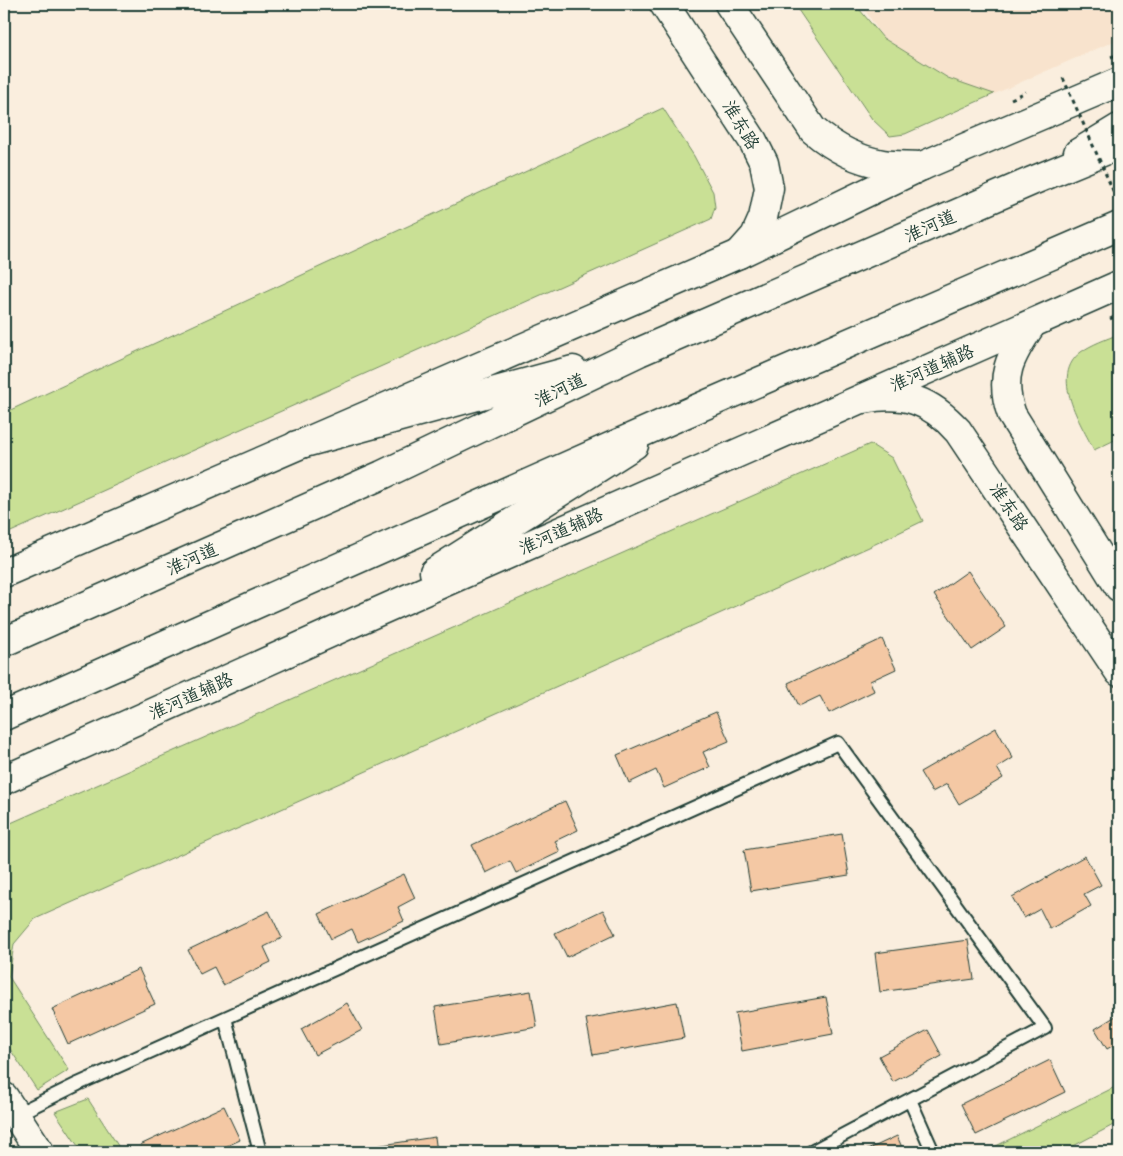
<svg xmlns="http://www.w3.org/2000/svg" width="1123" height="1156" font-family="Itim,'LXGW WenKai TC',sans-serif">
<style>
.built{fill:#f8e3cd}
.green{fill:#c9e095;stroke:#748e64}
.building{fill:#f4c8a4;stroke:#1f3d34}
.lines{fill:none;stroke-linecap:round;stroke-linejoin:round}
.service-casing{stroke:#1f3d34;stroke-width:16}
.tertiary-casing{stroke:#1f3d34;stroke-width:31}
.secondary-casing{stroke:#1f3d34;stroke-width:31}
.primary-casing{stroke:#1f3d34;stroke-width:31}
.trunk-casing{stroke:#1f3d34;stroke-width:31}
.path{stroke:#1f3d34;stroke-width:3;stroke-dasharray:4 4;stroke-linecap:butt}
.service{stroke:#fbf7ec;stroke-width:12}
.tertiary{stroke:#fbf7ec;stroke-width:28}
.secondary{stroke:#fbf7ec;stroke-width:28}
.primary{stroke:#fbf7ec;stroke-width:28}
.trunk{stroke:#fbf7ec;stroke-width:28}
.path-bridge{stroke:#1f3d34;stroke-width:3;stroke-dasharray:4 4;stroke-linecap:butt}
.labels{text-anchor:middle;stroke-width:4.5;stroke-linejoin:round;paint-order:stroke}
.street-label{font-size:18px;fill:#1f3d34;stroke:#fbf7ec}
</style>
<rect width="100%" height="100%" fill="#faeede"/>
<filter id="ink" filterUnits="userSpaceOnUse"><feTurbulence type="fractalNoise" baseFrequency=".02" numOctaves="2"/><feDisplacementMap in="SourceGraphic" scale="10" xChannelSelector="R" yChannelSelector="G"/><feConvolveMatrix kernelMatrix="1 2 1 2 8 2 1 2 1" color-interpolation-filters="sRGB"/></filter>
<g filter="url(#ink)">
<path class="built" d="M 861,4 L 1119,4 L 1119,39 L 992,95 L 948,78 L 883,38 Z"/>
<path class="green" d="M 794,4 L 855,4 L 883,38 L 948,78 L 994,94 L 905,134 L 890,136 L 872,119 Z
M 663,108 L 694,156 L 713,192 L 715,207 L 711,219 L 4,535 L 4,413 Z
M 1119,334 L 1119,438 L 1094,450 C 1081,424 1049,376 1081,352 C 1092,344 1107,339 1119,334 Z
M 870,444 L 892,458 L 923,521 L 869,547 L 35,919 L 14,944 L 9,977 L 69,1070 L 37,1090 L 4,1040 L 4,826 Z
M 1119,1085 L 1119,1122 L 1062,1152 L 984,1152 Z
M 88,1099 L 122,1152 L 82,1152 L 55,1112 Z"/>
<path class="building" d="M 968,571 L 1006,627 L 972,650 L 934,595 Z
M 882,639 L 896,669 L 870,681 L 874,691 L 829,713 L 820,696 L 799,706 L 788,683 Z
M 716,712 L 729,741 L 703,752 L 710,767 L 664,788 L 656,770 L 629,783 L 617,755 Z
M 996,728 L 1013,758 L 997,768 L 1003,778 L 959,804 L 947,784 L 932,792 L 920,772 Z
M 565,801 L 578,830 L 555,841 L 560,852 L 516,873 L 510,861 L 486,873 L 472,845 Z
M 842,834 L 849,875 L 751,891 L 744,850 Z
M 1085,856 L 1101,885 L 1084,894 L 1091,906 L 1050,929 L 1040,909 L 1024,918 L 1012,897 Z
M 404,874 L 415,898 L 398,907 L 404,921 L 358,942 L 352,929 L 331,939 L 319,914 Z
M 603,910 L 615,934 L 567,957 L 555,933 Z
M 269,911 L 282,938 L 264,947 L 271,962 L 223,985 L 214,967 L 200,974 L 188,950 Z
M 968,940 L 974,979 L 880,992 L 875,953 Z
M 139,969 L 155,1004 L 68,1044 L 52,1009 Z
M 531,991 L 537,1027 L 441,1044 L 435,1007 Z
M 826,997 L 833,1034 L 742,1051 L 735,1013 Z
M 677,1002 L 684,1038 L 593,1055 L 586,1019 Z
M 347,1003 L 362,1030 L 315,1055 L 301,1029 Z
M 1119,1014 L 1119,1042 L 1107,1049 L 1095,1029 Z
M 928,1030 L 942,1056 L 893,1082 L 879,1056 Z
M 1050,1060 L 1065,1092 L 976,1135 L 961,1104 Z
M 224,1106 L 240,1140 L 214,1152 L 143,1152 L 140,1145 Z
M 897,1136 L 904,1152 L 863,1152 Z
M 435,1137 L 437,1152 L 336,1152 Z"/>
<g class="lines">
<defs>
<path id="service" d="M 225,1018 L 260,1152
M 910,1100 L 933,1152
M 13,1116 L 78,1084 L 838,743 L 1045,1028 L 811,1152"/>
<path id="tertiary" d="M 4,1097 L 40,1152"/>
<path id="secondary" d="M 664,4 L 753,141 L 764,163 L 769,188 L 763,218 L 755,236 L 739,254
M 729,4 L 813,130 C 833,147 857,160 883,164 C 896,166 909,165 922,166
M 1032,324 C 1010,356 998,377 1012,415 L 1119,587
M 864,399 C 904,391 930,400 958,431 L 1119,672"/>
<path id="primary" d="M 1078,153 L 1119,128
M 434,572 L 634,445
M 4,573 L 739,254 L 922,166 L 1119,82
M 4,780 L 359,620 L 1119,285"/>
<path id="trunk" d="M 297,445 L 573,370
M 4,642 L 382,475 L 639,352 L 1032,181 L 1119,145
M 4,716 L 682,415 L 1119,226"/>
</defs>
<use href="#service" class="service-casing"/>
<use href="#tertiary" class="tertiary-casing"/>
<use href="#secondary" class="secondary-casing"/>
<use href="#primary" class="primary-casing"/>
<use href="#trunk" class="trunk-casing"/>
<path class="path" d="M 1111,57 L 1119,54
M 1011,99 L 1026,92
M 1110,319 L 1119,315"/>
<use href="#service" class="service"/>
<use href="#tertiary" class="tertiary"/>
<use href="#secondary" class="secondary"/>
<use href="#primary" class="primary"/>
<use href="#trunk" class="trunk"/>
<path class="path-bridge" d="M 1063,78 L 1119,204"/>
</g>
</g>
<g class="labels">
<g class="street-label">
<text transform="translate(741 125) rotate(59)" y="6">淮东路</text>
<text transform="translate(930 226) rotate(-24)" y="6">淮河道</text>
<text transform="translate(932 368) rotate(-24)" y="6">淮河道辅路</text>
<text transform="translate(560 390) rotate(-26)" y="6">淮河道</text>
<text transform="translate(1009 507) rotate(56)" y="6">淮东路</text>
<text transform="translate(561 531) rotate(-24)" y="6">淮河道辅路</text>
<text transform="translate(192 559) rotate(-24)" y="6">淮河道</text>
<text transform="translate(191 696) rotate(-24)" y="6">淮河道辅路</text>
</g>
</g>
<rect width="1123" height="1156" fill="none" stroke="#fbf7ec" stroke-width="20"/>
<rect x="10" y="10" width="1103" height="1136" fill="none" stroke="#1f3d34" stroke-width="2" filter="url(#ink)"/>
</svg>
